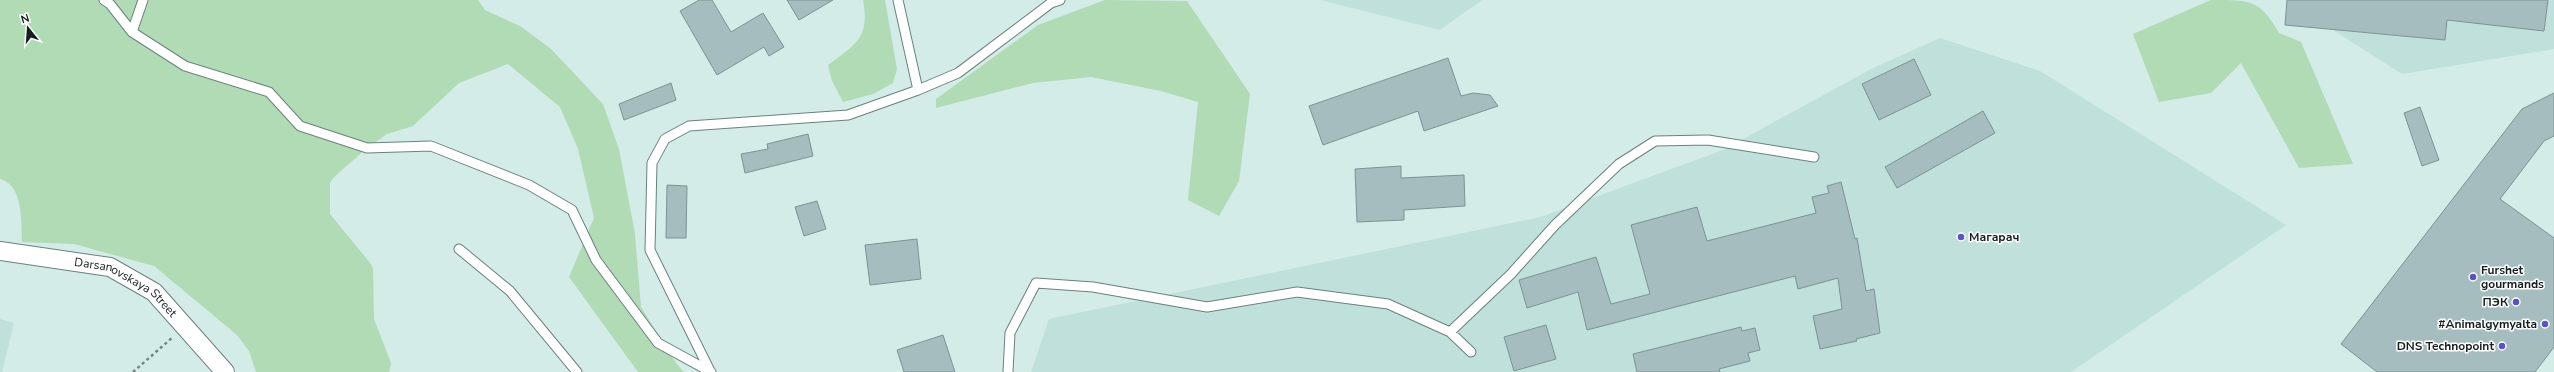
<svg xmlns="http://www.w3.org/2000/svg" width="2554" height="372" font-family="'Nunito Sans',sans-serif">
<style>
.built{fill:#bfe0db}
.green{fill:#b0dbb5}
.building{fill:#a6bdc0;stroke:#7c9395}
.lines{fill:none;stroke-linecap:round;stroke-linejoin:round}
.service-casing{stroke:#6b817e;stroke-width:11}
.minor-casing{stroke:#6b817e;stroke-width:20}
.path{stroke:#748582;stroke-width:2.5;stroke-dasharray:3 3;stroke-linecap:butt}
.service{stroke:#fff;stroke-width:9}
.minor{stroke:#fff;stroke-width:18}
.poi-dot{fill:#5b51c9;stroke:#fff;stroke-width:1.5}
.labels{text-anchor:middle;stroke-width:3;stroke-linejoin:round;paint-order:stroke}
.poi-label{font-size:12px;font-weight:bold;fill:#151e1d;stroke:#fff;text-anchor:end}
.street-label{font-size:12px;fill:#151e1d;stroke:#fff}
</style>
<rect width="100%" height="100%" fill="#d3ece8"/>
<path class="built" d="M 1320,0 L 1482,0 L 1440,30 Z
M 2286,0 L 2554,0 L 2554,49 L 2402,74 Z
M 1940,38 L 2040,71 L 2286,225 L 2071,372 L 1031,372 L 1049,319 L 1541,217 L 1723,150 L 1873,68 Z
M 0,319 L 14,323 L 2,372 L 0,372 Z"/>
<path class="green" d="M 0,0 L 478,0 L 485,10 L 520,26 L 550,48 L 603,104 L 619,149 L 635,234 L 641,307 L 676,363 L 684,372 L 638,372 L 569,277 L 594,218 L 578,149 L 560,107 L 508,64 L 459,83 L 413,126 L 387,134 L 367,148 L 333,178 L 330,183 L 330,214 L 371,264 L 373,269 L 374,319 L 391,363 L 389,372 L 256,372 L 249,351 L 237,335 L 154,266 L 74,244 L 22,242 C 21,223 24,185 0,179 Z
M 863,0 L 885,0 L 897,69 L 893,83 L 873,94 L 843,102 L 832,81 L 828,65 C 856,44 870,38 863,0 Z
M 1105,0 L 1187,1 L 1250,94 L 1239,181 L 1219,216 L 1188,200 L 1198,102 L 1161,91 L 1091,77 L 1033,83 L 936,108 L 936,99 L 1038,25 Z
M 2211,0 C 2252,0 2260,0 2279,33 L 2301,42 L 2353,164 L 2299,168 L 2241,63 L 2211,93 L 2159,102 L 2133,34 Z"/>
<path class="building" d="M 699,0 L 712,0 L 731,32 L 763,13 L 784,47 L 769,56 L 764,47 L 717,75 L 680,11 Z
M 787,0 L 833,0 L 799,20 Z
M 2287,0 L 2548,0 L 2544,31 L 2447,20 L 2445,40 L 2285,25 Z
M 1448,58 L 1461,96 L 1473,93 L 1490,95 L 1498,106 L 1424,131 L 1418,111 L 1323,145 L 1309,106 Z
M 1914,59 L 1931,95 L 1879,120 L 1862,84 Z
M 671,83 L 676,100 L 624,120 L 619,104 Z
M 2554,93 L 2554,136 L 2544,141 L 2500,199 L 2554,238 L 2554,347 L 2535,372 L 2377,372 L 2341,344 L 2522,109 Z
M 2420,107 L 2439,160 L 2422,166 L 2404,113 Z
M 1983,111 L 1995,133 L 1897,188 L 1885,167 Z
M 808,134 L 813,156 L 745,173 L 741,154 L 768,149 L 767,144 Z
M 1401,166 L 1401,178 L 1464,175 L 1465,206 L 1404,210 L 1404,220 L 1357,222 L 1355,169 Z
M 1841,182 L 1855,239 L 1857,238 L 1866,291 L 1874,289 L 1880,333 L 1856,339 L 1857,341 L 1820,349 L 1813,316 L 1842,309 L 1838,278 L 1798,289 L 1795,276 L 1587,330 L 1578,292 L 1527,308 L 1519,280 L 1596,257 L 1611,304 L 1650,294 L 1631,225 L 1697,207 L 1707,241 L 1816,213 L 1812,197 L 1829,193 L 1827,186 Z
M 667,185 L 687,186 L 686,238 L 666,238 Z
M 817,201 L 826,229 L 804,236 L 795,207 Z
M 917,239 L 921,279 L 870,285 L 865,245 Z
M 1546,325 L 1556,359 L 1514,371 L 1504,337 Z
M 1741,327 L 1742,331 L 1755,328 L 1760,350 L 1748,353 L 1750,361 L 1719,369 L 1720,372 L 1637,372 L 1633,354 Z
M 943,335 L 955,372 L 904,372 L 897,350 Z"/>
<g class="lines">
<defs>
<path id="service" d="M 104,0 L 110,4 L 132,32 L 185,66 L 269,92 L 300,126 L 367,148 L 431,146 L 529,185 L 572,210 L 596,260 L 658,343 L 711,372
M 898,0 L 918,90
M 132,32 L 143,0
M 459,249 L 510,291 L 577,372
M 1450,332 L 1511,274 L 1555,225 L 1619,164 L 1655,141 L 1708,140 L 1814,157
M 710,371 L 650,250 L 652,163 L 665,139 L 689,126 L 848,115 L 918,90 L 958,73 L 1051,3 L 1060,0
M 1008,372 L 1010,333 L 1036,283 L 1093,287 L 1207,307 L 1297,292 L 1388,304 L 1450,332 L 1471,352"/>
<g id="minor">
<path id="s1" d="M 0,251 L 110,267 L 154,292 L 225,372"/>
</g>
</defs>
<use href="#service" class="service-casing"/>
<use href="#minor" class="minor-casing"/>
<path class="path" d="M 133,372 L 173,337"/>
<use href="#service" class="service"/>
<use href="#minor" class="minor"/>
</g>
<g class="poi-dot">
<circle cx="1961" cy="237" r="4"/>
<circle cx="2473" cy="277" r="4"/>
<circle cx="2516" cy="302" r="4"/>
<circle cx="2545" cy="324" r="4"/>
<circle cx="2502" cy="346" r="4"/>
</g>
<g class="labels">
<g class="poi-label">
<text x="1969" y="241" text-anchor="start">Магарач</text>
<text x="2481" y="274" text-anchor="start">Furshet<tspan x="2481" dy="14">gourmands</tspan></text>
<text x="2508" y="306">ПЭК</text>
<text x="2537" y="328">#Animalgymyalta</text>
<text x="2494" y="350">DNS Technopoint</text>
</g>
<g class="street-label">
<text dy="4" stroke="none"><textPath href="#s1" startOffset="134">Darsanovskaya Street</textPath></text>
</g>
</g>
<g transform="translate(28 28) rotate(343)" stroke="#ffffff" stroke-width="3" paint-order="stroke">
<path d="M0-3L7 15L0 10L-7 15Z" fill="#151e1d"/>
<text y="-6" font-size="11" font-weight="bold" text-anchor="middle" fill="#151e1d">N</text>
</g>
</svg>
